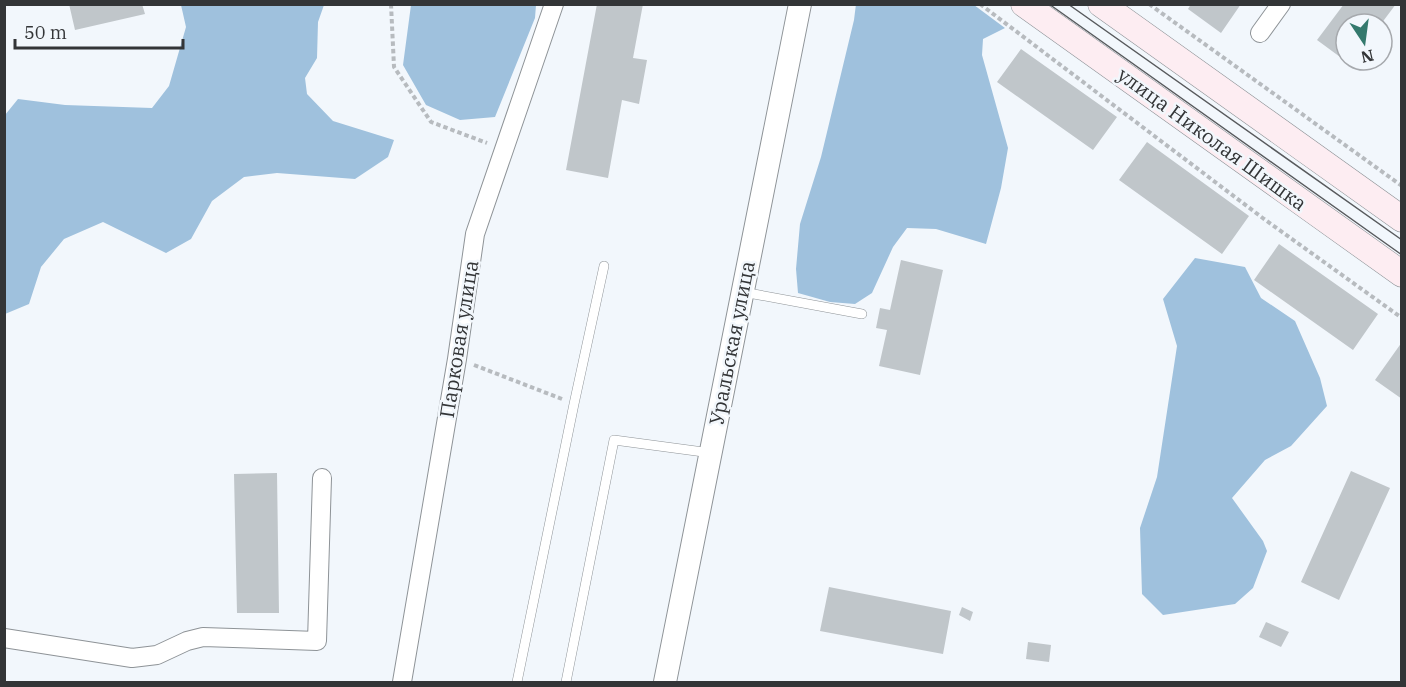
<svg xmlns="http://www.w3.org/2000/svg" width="1406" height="687" font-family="'IBM Plex Serif',serif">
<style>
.forest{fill:#9fc1dd}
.building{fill:#c0c6ca}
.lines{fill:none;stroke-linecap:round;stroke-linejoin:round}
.service-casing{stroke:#8e9397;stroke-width:10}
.minor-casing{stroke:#8e9397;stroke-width:20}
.tertiary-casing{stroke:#8e9397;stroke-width:24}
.secondary-casing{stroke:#8e9397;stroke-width:27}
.path{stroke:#b7bbbf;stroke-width:4;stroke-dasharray:4.5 3;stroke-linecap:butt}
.service{stroke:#fff;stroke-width:9}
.minor{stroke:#fff;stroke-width:18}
.tertiary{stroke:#fff;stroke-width:22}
.secondary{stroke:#fdedf2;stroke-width:26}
.tram{stroke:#585a5d;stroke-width:1.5}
.labels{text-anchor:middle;stroke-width:5;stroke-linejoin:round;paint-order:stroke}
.street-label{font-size:20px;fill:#333537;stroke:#f2f7fc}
</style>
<rect width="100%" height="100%" fill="#f2f7fc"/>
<path class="forest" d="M 856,4 L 974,5 L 1005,28 L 983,39 L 982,55 L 1008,148 L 1001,188 L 986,244 L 936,229 L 907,228 L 893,247 L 872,293 L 855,304 L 830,302 L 798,293 L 796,269 L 800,224 L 821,157 L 854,20 Z
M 181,5 L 324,5 L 318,22 L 317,58 L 305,78 L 307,94 L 333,121 L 394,140 L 388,157 L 355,179 L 277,173 L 244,177 L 212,201 L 191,239 L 166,253 L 103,222 L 64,239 L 41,267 L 29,304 L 5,314 L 5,115 L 18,99 L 65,105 L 152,108 L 169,86 L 186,27 Z
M 411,5 L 536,5 L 535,18 L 495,117 L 460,120 L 426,105 L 403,65 Z
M 1195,258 L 1245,267 L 1261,298 L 1295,321 L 1320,378 L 1327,406 L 1291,446 L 1265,460 L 1232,498 L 1263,541 L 1267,551 L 1253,588 L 1235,604 L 1163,615 L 1142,594 L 1140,528 L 1157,477 L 1177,346 L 1163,299 Z"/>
<path class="building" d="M 69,4 L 142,4 L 145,14 L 75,30 Z
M 597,4 L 643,4 L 633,58 L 647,60 L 639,104 L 622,100 L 608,178 L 566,170 Z
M 1191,4 L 1241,4 L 1221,33 L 1188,9 Z
M 1344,4 L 1396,4 L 1381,24 L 1346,24 L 1346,60 L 1354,60 L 1351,65 L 1317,40 Z
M 1021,49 L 1117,117 L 1093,150 L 997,82 Z
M 1147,142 L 1249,216 L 1222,254 L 1119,180 Z
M 1279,244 L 1378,314 L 1353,350 L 1254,280 Z
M 901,260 L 943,270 L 920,375 L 879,366 L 887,330 L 876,328 L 880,308 L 890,310 Z
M 1402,342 L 1402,399 L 1375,380 Z
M 1351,471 L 1390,488 L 1339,600 L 1301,582 Z
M 277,473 L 279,613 L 237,613 L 234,474 Z
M 829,587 L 951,611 L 943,654 L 820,631 Z
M 962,607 L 973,612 L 970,621 L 959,615 Z
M 1266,622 L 1289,632 L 1281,647 L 1259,637 Z
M 1028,642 L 1051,645 L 1049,662 L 1026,659 Z"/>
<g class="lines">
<defs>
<path id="service" d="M 743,292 L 862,314
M 517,682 L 574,404 L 604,266
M 566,682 L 614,440 L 711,453"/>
<path id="minor" d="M 1260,33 L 1281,4
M 4,638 L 132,658 L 157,655 L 187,641 L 203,637 L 317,641 L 322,478
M 402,682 L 457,359 L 475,234 L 554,4"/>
<path id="tertiary" d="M 665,682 L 800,4"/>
<path id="secondary" d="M 1024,4 L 1402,274
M 1101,4 L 1402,219"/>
</defs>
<use href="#service" class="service-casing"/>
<use href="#minor" class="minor-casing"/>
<use href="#tertiary" class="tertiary-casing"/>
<use href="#secondary" class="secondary-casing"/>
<path class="path" d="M 391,4 L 394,67 L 431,122 L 487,143
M 980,4 L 1264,219 L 1402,318
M 1149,4 L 1402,186
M 474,365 L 562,399"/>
<use href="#service" class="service"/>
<use href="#minor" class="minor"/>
<use href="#tertiary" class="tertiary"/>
<use href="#secondary" class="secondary"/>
<path class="tram" d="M 1049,4 L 1402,255
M 1068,4 L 1402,240"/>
</g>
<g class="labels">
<g class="street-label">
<text transform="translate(1212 139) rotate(36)" y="7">улица Николая Шишка</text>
<text transform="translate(459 339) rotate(-81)" y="7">Парковая улица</text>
<text transform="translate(732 343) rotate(-79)" y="7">Уральская улица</text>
</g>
</g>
<rect width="1406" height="687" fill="none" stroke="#333537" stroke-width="12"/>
<g transform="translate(1364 42) rotate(167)"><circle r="28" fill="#f2f7fc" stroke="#a6a9ad" stroke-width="1.5"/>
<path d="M0-4.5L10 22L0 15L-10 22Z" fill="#34796d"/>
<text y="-9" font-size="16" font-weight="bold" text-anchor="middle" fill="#333537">N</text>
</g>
<path d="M15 39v9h168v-9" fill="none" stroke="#333537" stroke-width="3"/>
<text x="24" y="39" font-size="18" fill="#333537" stroke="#f2f7fc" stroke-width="4.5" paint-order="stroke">50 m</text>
</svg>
